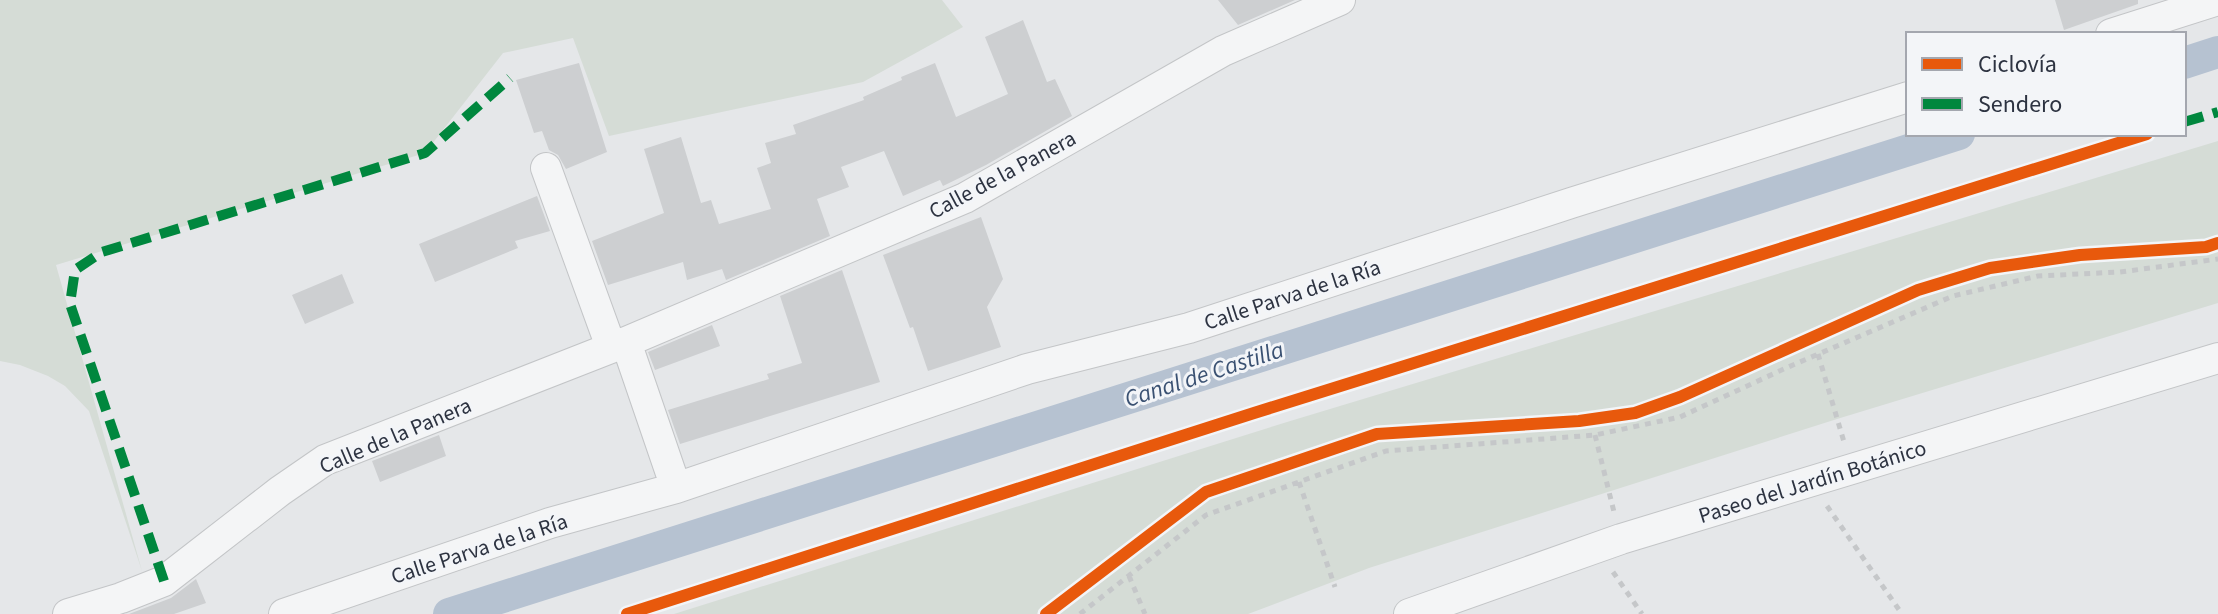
<svg xmlns="http://www.w3.org/2000/svg" width="2218" height="614" font-family="'Source Sans 3',sans-serif">
<style>
.green{fill:#d5dcd6}
.lines{fill:none;stroke-linecap:round;stroke-linejoin:round}
.canal{stroke:#b6c2d1;stroke-width:32}
.building{fill:#cdcfd1}
.minor-casing{stroke:#c3c5c7;stroke-width:32}
.path{stroke:#c5c7c9;stroke-width:5;stroke-dasharray:6 6;stroke-linecap:butt}
.minor{stroke:#f4f5f6;stroke-width:30}
.quiet{stroke:#00873e;stroke-width:10;stroke-dasharray:20 10;stroke-linecap:butt}
.cycleway-casing{stroke:#f3f5f8;stroke-width:17}
.cycleway{stroke:#e8590c;stroke-width:12}
.labels{text-anchor:middle;stroke-width:6;stroke-linejoin:round;paint-order:stroke}
.street-label{font-size:22px;fill:#2d3341;stroke:#f3f5f8}
.water-label{font-size:24px;font-style:italic;fill:#3a5172;stroke:#f3f5f8}
</style>
<rect width="100%" height="100%" fill="#e5e7e9"/>
<path class="green" d="M 0,0 L 942,0 L 963,27 L 863,82 L 609,136 L 573,38 L 503,53 L 425,153 L 56,265 L 142,571 L 89,411 L 65,386 L 48,376 L 20,365 L 0,361 Z
M 2218,141 L 2218,303 L 1837,419 L 1369,568 L 1248,614 L 674,614 L 1287,422 Z"/>
<g class="lines">
<path class="canal" d="M 2184,63 L 2218,52
M 449,614 L 1959,134"/>
</g>
<path class="building" d="M 1218,0 L 1295,0 L 1238,25 Z
M 2055,0 L 2138,0 L 2138,4 L 2064,30 Z
M 1023,20 L 1047,82 L 1055,79 L 1072,116 L 986,165 L 943,186 L 940,180 L 903,196 L 884,151 L 841,167 L 849,187 L 817,199 L 830,236 L 726,280 L 722,269 L 687,280 L 683,262 L 608,285 L 592,241 L 664,213 L 644,149 L 681,137 L 701,203 L 711,200 L 719,224 L 771,209 L 757,168 L 771,163 L 765,143 L 796,134 L 793,125 L 864,100 L 863,97 L 902,80 L 901,77 L 935,63 L 956,117 L 1008,94 L 985,37 Z
M 579,63 L 607,152 L 566,169 L 558,155 L 549,150 L 542,131 L 534,133 L 516,80 Z
M 537,196 L 550,231 L 515,241 L 518,248 L 435,282 L 419,244 Z
M 981,217 L 1003,279 L 987,307 L 1001,347 L 928,371 L 913,327 L 910,328 L 883,255 Z
M 842,270 L 880,382 L 680,444 L 668,410 L 769,379 L 767,374 L 802,363 L 780,296 Z
M 342,274 L 354,303 L 305,324 L 292,295 Z
M 712,325 L 720,346 L 655,370 L 648,352 Z
M 439,435 L 446,456 L 380,482 L 372,461 Z
M 196,579 L 206,603 L 174,614 L 129,614 L 171,598 Z"/>
<g class="lines">
<defs>
<path id="minor" d="M 2111,34 L 2218,0
M 546,168 L 611,347
M 626,342 L 676,488
M 68,614 L 121,598 L 164,581 L 280,491 L 325,460 L 626,342 L 965,198 L 1223,51 L 1340,0
M 284,614 L 550,523 L 676,488 L 1027,369 L 1189,328 L 1571,203 L 1908,97
M 1409,614 L 1621,539 L 2218,358"/>
</defs>
<use href="#minor" class="minor-casing"/>
<path class="path" d="M 1818,354 L 1844,442
M 1595,435 L 1614,512
M 1299,482 L 1335,587
M 1827,506 L 1902,614
M 1613,572 L 1642,614
M 1129,576 L 1145,614
M 1080,614 L 1206,515 L 1386,451 L 1595,435 L 1680,417 L 1786,368 L 1953,296 L 2038,276 L 2120,272 L 2218,259"/>
<use href="#minor" class="minor"/>
<path class="quiet" d="M 2184,122 L 2218,112
M 164,581 L 70,304 L 75,270 L 102,252 L 425,153 L 510,78"/>
<defs>
<path id="cycleway" d="M 627,614 L 1254,413 L 2147,134
M 1046,614 L 1206,492 L 1377,434 L 1579,421 L 1635,413 L 1680,397 L 1918,290 L 1990,268 L 2080,255 L 2206,247 L 2218,243"/>
</defs>
<use href="#cycleway" class="cycleway-casing"/>
<use href="#cycleway" class="cycleway"/>
</g>
<g class="labels">
<g class="street-label">
<text transform="translate(1002 174) rotate(-28)" y="8">Calle de la Panera</text>
<text transform="translate(1292 294) rotate(-18)" y="8">Calle Parva de la Ría</text>
<text transform="translate(395 435) rotate(-23)" y="8">Calle de la Panera</text>
<text transform="translate(1812 481) rotate(-17)" y="8">Paseo del Jardín Botánico</text>
<text transform="translate(479 548) rotate(-18)" y="8">Calle Parva de la Ría</text>
</g>
<g class="water-label">
<text transform="translate(1204 374) rotate(-18)" y="8">Canal de Castilla</text>
</g>
</g>
<rect x="1906" y="32" width="280" height="104" fill="#f3f5f8" stroke="#a4a7af" stroke-width="2"/>
<rect x="1922" y="58" width="40" height="12" fill="#e8590c" stroke="#a4a7af" stroke-width="2"/>
<text x="1978" y="72" font-size="24" fill="#2d3341">Ciclovía</text>
<rect x="1922" y="98" width="40" height="12" fill="#00873e" stroke="#a4a7af" stroke-width="2"/>
<text x="1978" y="112" font-size="24" fill="#2d3341">Sendero</text>
</svg>
